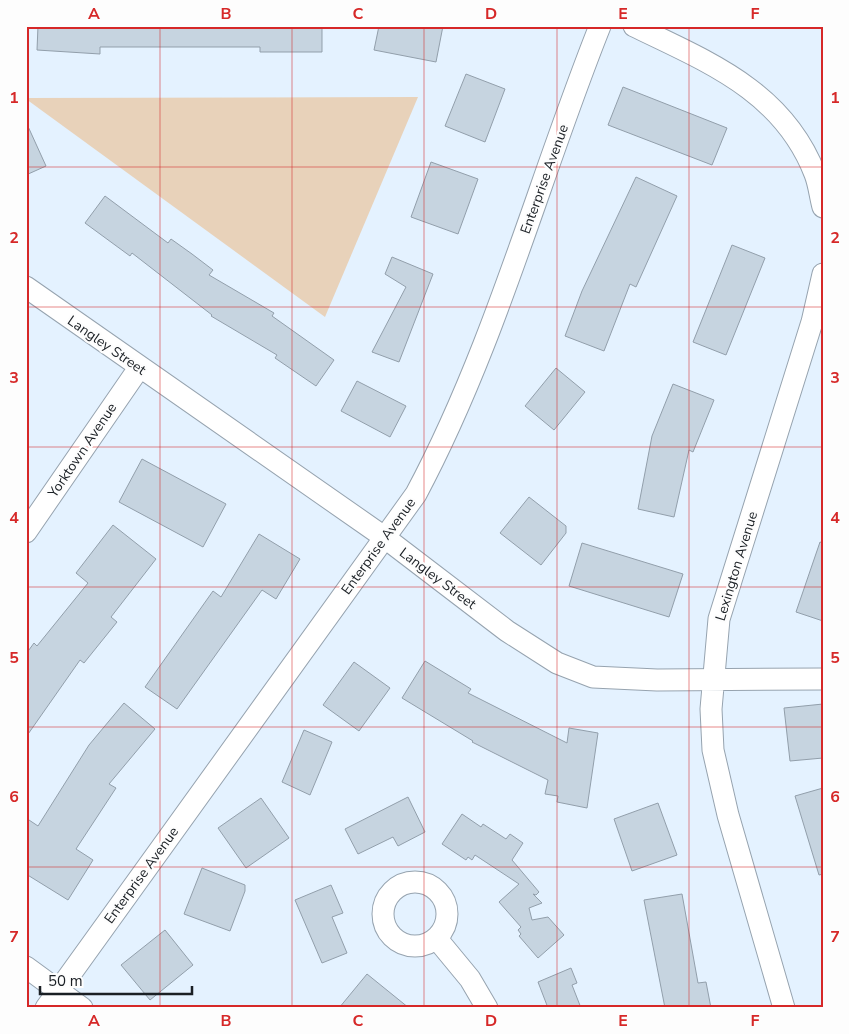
<svg xmlns="http://www.w3.org/2000/svg" width="849" height="1034" font-family="'Nunito Sans',sans-serif">
<style>
.green{fill:#e8d2ba}
.building{fill:#c6d4e0;stroke:#929fab}
.lines{fill:none;stroke-linecap:round;stroke-linejoin:round}
.street-casing{stroke:#96a3af;stroke-width:23}
.street{stroke:#fff;stroke-width:21}
.grid{fill:none;stroke:#d62828;stroke-width:1;stroke-opacity:0.55}
.labels{text-anchor:middle;stroke-width:4.5;stroke-linejoin:round;paint-order:stroke}
.street-label{font-size:14px;fill:#1a1f24;stroke:#fdfdfd}
.neatline{fill:none;stroke:#d62828;stroke-width:2}
.grid-label{font-size:16px;text-anchor:middle;font-weight:bold;fill:#d62828}
</style>
<rect width="100%" height="100%" fill="#e4f2ff"/>
<path class="green" d="M 418,97 L 325,317 L 26,99 L 26,98 Z"/>
<path class="building" d="M 38,26 L 322,26 L 322,52 L 260,52 L 260,47 L 100,47 L 100,54 L 37,50 Z
M 379,26 L 443,26 L 436,62 L 374,50 Z
M 466,74 L 505,89 L 485,142 L 445,126 Z
M 623,87 L 727,128 L 712,165 L 608,125 Z
M 26,122 L 46,166 L 26,175 Z
M 431,162 L 478,179 L 458,234 L 411,217 Z
M 636,177 L 677,196 L 636,287 L 630,284 L 604,351 L 565,336 L 582,291 Z
M 105,196 L 168,243 L 171,239 L 192,254 L 213,270 L 209,275 L 274,313 L 272,316 L 334,360 L 316,386 L 275,358 L 277,355 L 211,316 L 212,315 L 132,253 L 130,256 L 85,223 Z
M 732,245 L 765,258 L 726,355 L 693,342 Z
M 392,257 L 433,274 L 399,362 L 372,352 L 406,287 L 385,274 Z
M 556,368 L 585,392 L 554,430 L 525,406 Z
M 357,381 L 406,406 L 390,437 L 341,411 Z
M 673,384 L 714,400 L 693,452 L 689,450 L 674,517 L 638,509 L 652,436 Z
M 142,459 L 226,504 L 203,547 L 119,502 Z
M 529,497 L 566,526 L 566,533 L 541,565 L 500,533 Z
M 113,525 L 156,559 L 111,617 L 117,622 L 84,663 L 80,660 L 26,737 L 26,654 L 34,643 L 37,646 L 88,583 L 76,573 Z
M 259,534 L 300,559 L 276,599 L 262,590 L 177,709 L 145,687 L 213,591 L 221,597 Z
M 820,542 L 823,543 L 823,621 L 796,612 Z
M 582,543 L 683,574 L 669,617 L 569,586 Z
M 425,661 L 471,689 L 468,693 L 567,743 L 569,728 L 598,733 L 587,808 L 557,802 L 558,796 L 545,794 L 548,780 L 472,742 L 473,741 L 402,698 Z
M 354,662 L 390,688 L 359,731 L 323,705 Z
M 124,703 L 155,729 L 109,784 L 116,788 L 76,849 L 93,860 L 68,900 L 26,874 L 26,818 L 38,826 L 89,745 Z
M 823,704 L 823,758 L 790,761 L 784,708 Z
M 304,730 L 332,742 L 310,795 L 282,782 Z
M 823,788 L 823,874 L 819,875 L 795,796 Z
M 408,797 L 425,832 L 398,846 L 393,837 L 358,854 L 345,829 Z
M 261,798 L 289,838 L 246,868 L 218,828 Z
M 658,803 L 677,855 L 632,871 L 614,819 Z
M 462,814 L 481,827 L 483,824 L 506,839 L 510,834 L 523,843 L 512,860 L 539,892 L 536,895 L 533,894 L 542,903 L 529,908 L 532,920 L 548,917 L 564,935 L 538,958 L 519,936 L 521,934 L 518,930 L 521,927 L 499,902 L 519,884 L 475,855 L 472,860 L 468,857 L 466,860 L 442,844 Z
M 202,868 L 245,885 L 245,891 L 230,931 L 184,914 Z
M 331,885 L 343,913 L 332,917 L 347,953 L 322,963 L 295,900 Z
M 682,894 L 698,983 L 706,982 L 711,1008 L 665,1008 L 644,900 Z
M 165,930 L 193,965 L 150,1000 L 121,965 Z
M 571,968 L 577,983 L 572,985 L 581,1008 L 548,1008 L 538,982 Z
M 367,974 L 409,1008 L 339,1008 Z"/>
<g class="lines">
<defs>
<path id="street" d="M 634,26 C 708,62 783,91 815,174 C 819,184 820,196 823,207
M 26,287 L 384,537 L 507,631 L 557,663 L 593,677 L 657,680 L 823,679
M 26,532 L 139,368
M383 914a32 32 0 1 1 64 0a32 32 0 1 1-64 0Z
M 437,939 L 470,979 L 487,1008
M 26,967 L 82,1008
M 46,1008 L 416,494 C 495,346 538,181 600,26
M 784,1008 L 728,815 L 713,750 L 711,709 L 719,619 L 812,322 L 823,274"/>
</defs>
<use href="#street" class="street-casing"/>
<use href="#street" class="street"/>
</g>
<path class="grid" d="M 160,26 L 160,1008M 292,26 L 292,1008M 424,26 L 424,1008M 557,26 L 557,1008M 689,26 L 689,1008M 26,167 L 823,167M 26,307 L 823,307M 26,447 L 823,447M 26,587 L 823,587M 26,727 L 823,727M 26,867 L 823,867"/>
<g class="labels">
<g class="street-label">
<text transform="translate(544 179) rotate(-70)" y="5">Enterprise Avenue</text>
<text transform="translate(107 345) rotate(35)" y="5">Langley Street</text>
<text transform="translate(82 450) rotate(-56)" y="5">Yorktown Avenue</text>
<text transform="translate(378 546) rotate(-54)" y="5">Enterprise Avenue</text>
<text transform="translate(736 566) rotate(-73)" y="5">Lexington Avenue</text>
<text transform="translate(438 578) rotate(37)" y="5">Langley Street</text>
<text transform="translate(141 875) rotate(-54)" y="5">Enterprise Avenue</text>
</g>
</g>
<rect width="849" height="1034" fill="none" stroke="#fdfdfd" stroke-width="55"/>
<path d="M40 986v8h152v-8" fill="none" stroke="#1a1f24" stroke-width="2.5"/>
<text x="48" y="986" font-size="15" fill="#1a1f24" stroke="#fdfdfd" stroke-width="4" paint-order="stroke">50 m</text>
<rect x="28" y="28" width="794" height="978" class="neatline"/>
<g class="grid-label">
<text x="94" y="19">A</text>
<text x="226" y="19">B</text>
<text x="358" y="19">C</text>
<text x="491" y="19">D</text>
<text x="623" y="19">E</text>
<text x="755" y="19">F</text>
<text x="14" y="103">1</text>
<text x="835" y="103">1</text>
<text x="14" y="243">2</text>
<text x="835" y="243">2</text>
<text x="14" y="383">3</text>
<text x="835" y="383">3</text>
<text x="14" y="523">4</text>
<text x="835" y="523">4</text>
<text x="14" y="663">5</text>
<text x="835" y="663">5</text>
<text x="14" y="802">6</text>
<text x="835" y="802">6</text>
<text x="14" y="942">7</text>
<text x="835" y="942">7</text>
<text x="94" y="1026">A</text>
<text x="226" y="1026">B</text>
<text x="358" y="1026">C</text>
<text x="491" y="1026">D</text>
<text x="623" y="1026">E</text>
<text x="755" y="1026">F</text>
</g>
</svg>
